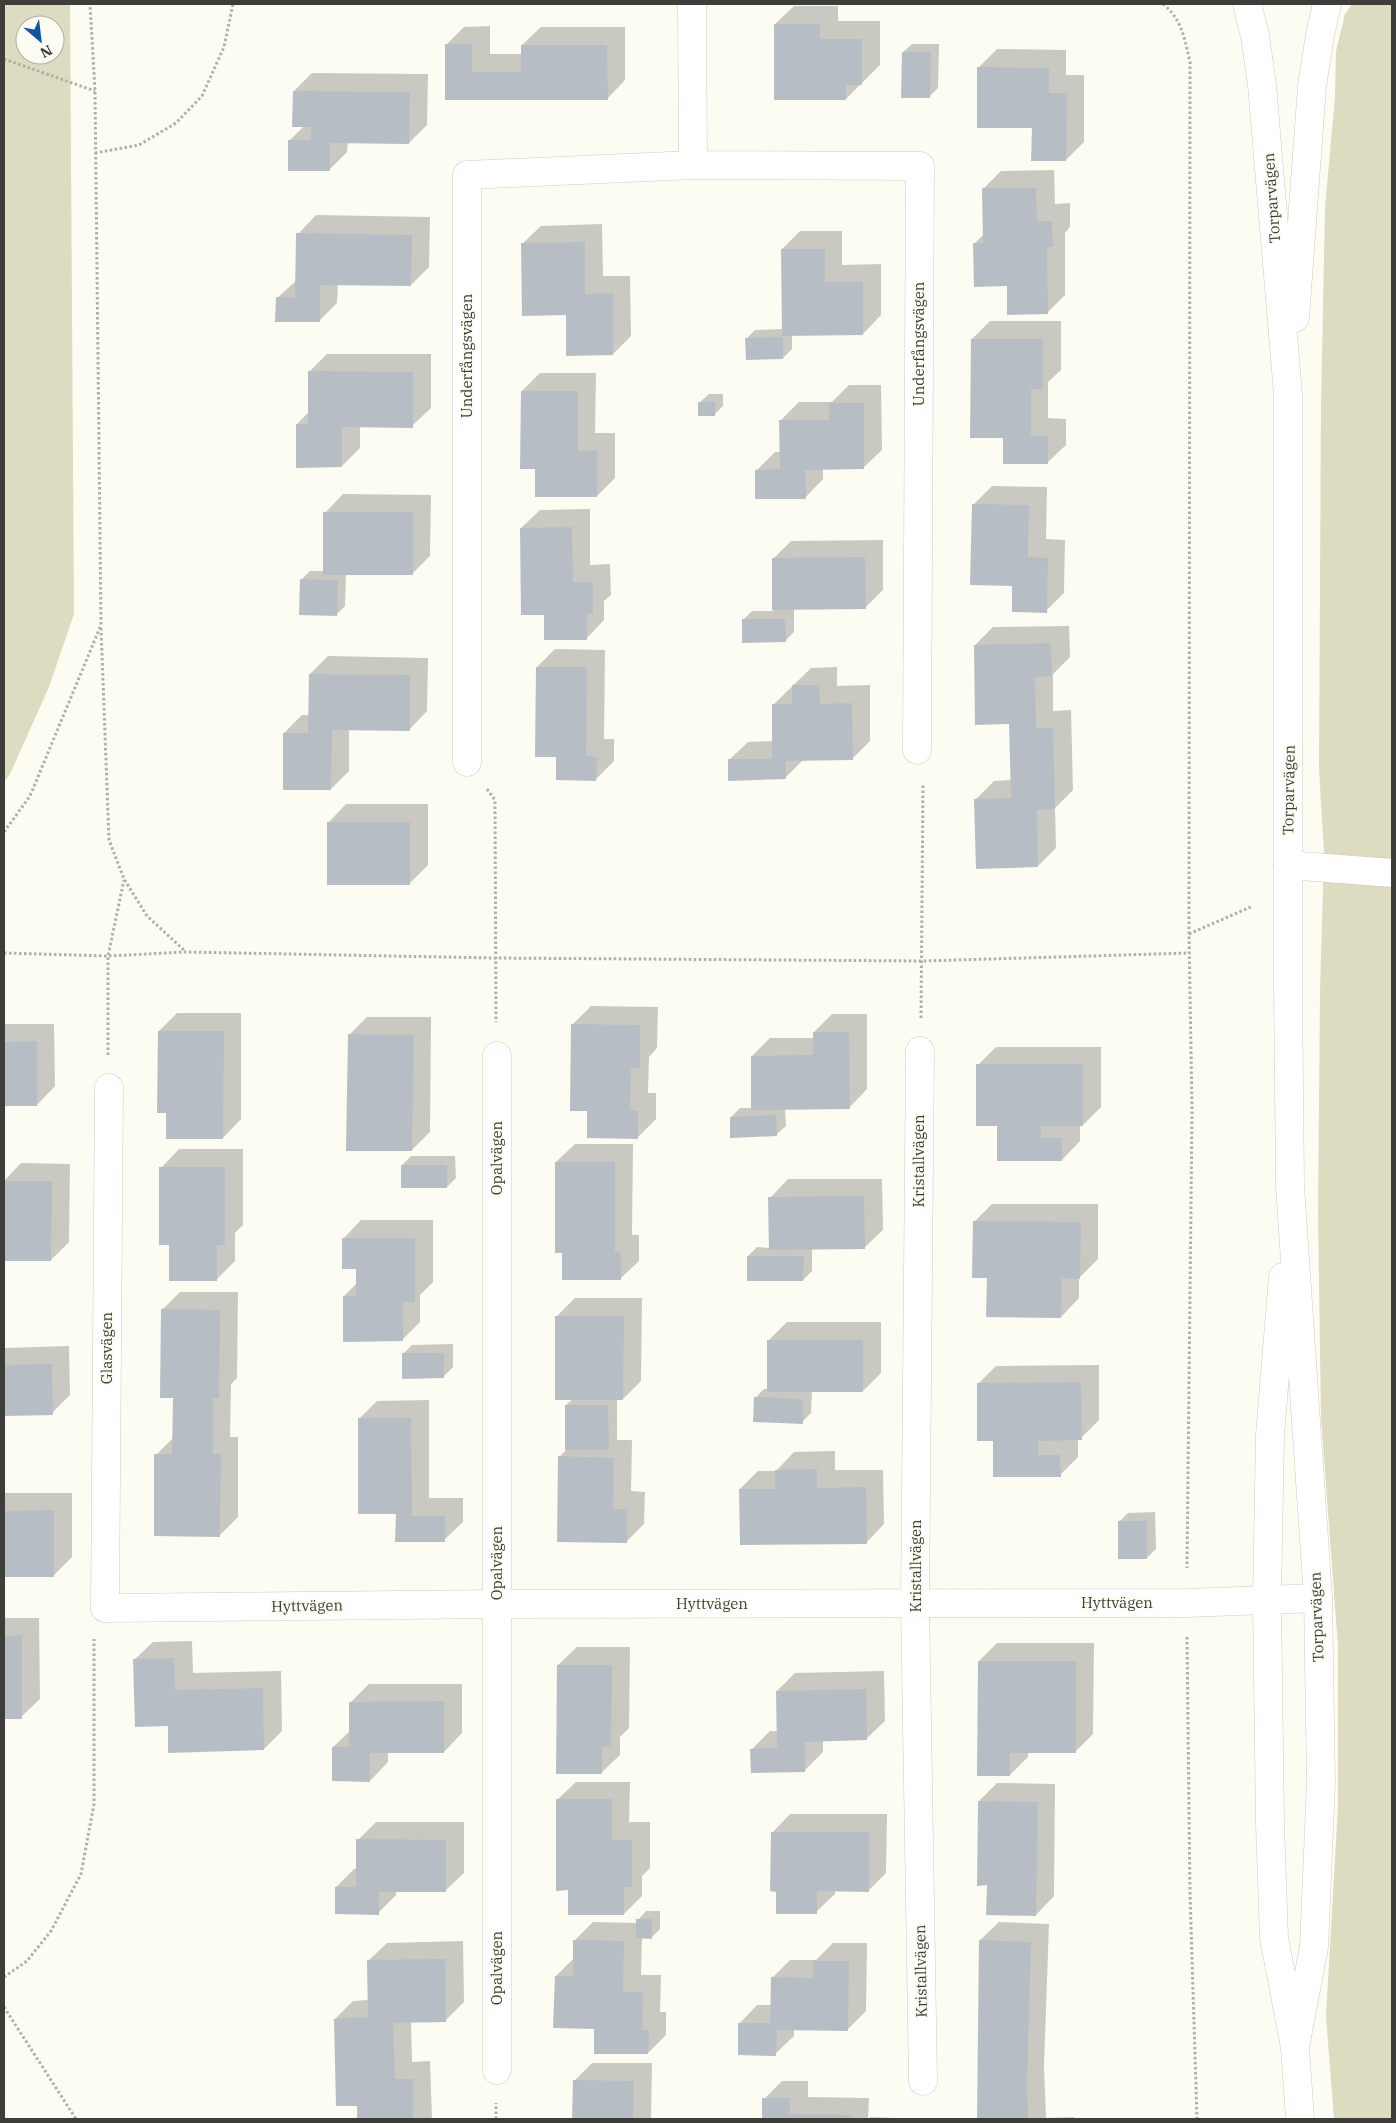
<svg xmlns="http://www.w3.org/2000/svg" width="1396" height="2123" font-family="'IBM Plex Serif',serif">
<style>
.green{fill:#dddbc0;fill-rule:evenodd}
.shadow{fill:#0003}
.building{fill:#b7bdc5}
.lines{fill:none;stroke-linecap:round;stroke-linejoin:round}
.street-casing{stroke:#cccbc2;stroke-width:29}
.secondary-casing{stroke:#cccbc2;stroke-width:29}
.path{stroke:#b0afa8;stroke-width:3;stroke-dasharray:2.5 2.5;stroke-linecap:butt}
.street{stroke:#fff;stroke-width:28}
.secondary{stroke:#fff;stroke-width:28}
.labels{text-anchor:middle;stroke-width:4.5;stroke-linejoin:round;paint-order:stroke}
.street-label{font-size:15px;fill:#3d3d39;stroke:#fdfcf2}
</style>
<rect width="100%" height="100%" fill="#fdfcf2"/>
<path class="green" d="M 70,4 L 74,614 L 49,687 L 10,774 L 4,782 L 4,5 ZM 25,25 L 55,25 L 55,55 L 25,55 Z
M 1352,4 L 1392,4 L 1392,2119 L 1334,2119 L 1326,2016 L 1338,1806 L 1338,1647 L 1321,1417 L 1318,1214 L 1320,993 L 1324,853 L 1319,769 L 1321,407 L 1325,207 L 1335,97 L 1336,51 L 1345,14 Z"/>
<path class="shadow" d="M 794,6 L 838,6 L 838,21 L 880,21 L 880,65 L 846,99 L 775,24 Z
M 490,26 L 490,54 L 522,54 L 522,45 L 541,27 L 625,27 L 625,80 L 607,99 L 446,99 L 446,45 L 464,27 Z
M 912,44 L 939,44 L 938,88 L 929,97 L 903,52 Z
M 997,49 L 1066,50 L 1066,75 L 1084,75 L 1084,142 L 1066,160 L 978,68 Z
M 312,73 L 428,74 L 427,125 L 409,143 L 348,142 L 347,152 L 329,170 L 290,140 L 304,126 L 294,91 Z
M 1054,170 L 1055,204 L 1070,203 L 1070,227 L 1065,233 L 1065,295 L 1047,313 L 1008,285 L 974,244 L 984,234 L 983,189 L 1001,171 Z
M 316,215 L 430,217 L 429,267 L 411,285 L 338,284 L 337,303 L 319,321 L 277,298 L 297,280 L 298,234 Z
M 602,224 L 603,276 L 630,276 L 631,336 L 613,354 L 567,314 L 522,244 L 541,226 Z
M 800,231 L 842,231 L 842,265 L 881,264 L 881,315 L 863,334 L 792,334 L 792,349 L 783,358 L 746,339 L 755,330 L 783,329 L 782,249 Z
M 990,321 L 1061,321 L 1061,370 L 1048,382 L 1048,418 L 1066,419 L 1066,445 L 1047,463 L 972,339 Z
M 327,354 L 431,354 L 431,408 L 412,426 L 360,426 L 360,448 L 342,466 L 297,424 L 309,412 L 309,372 Z
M 540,373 L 596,373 L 595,433 L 615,433 L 615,478 L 597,496 L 536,468 L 522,391 Z
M 849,385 L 881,385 L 882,450 L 863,468 L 823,468 L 823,479 L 805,498 L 757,470 L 775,452 L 781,452 L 780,421 L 799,402 L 832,402 Z
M 709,394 L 723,394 L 723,406 L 714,415 L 700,402 Z
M 992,486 L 1047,487 L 1046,539 L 1065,540 L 1064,593 L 1046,611 L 1014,585 L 973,505 Z
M 343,494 L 431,495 L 430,556 L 412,574 L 346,574 L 345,606 L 336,615 L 301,580 L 310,571 L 324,571 L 325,513 Z
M 590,509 L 590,565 L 610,564 L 611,595 L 604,601 L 604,620 L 586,639 L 545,613 L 521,528 L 540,510 Z
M 883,540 L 883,590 L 865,608 L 794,609 L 794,632 L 785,641 L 743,620 L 752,611 L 773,611 L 773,559 L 791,541 Z
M 1069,626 L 1070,657 L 1053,674 L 1053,711 L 1071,710 L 1073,790 L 1055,808 L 1056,848 L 1038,866 L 976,799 L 994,781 L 1012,780 L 1011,723 L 975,645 L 993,627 Z
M 555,649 L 605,650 L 604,739 L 614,739 L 614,761 L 596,779 L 557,756 L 537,667 Z
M 328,656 L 428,658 L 427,711 L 409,730 L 349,729 L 349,771 L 331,789 L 284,733 L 302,715 L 310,715 L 310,674 Z
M 837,667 L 837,686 L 870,685 L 870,741 L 852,759 L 804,759 L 785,778 L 729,760 L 748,742 L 773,741 L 773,705 L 811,668 Z
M 346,804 L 428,804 L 428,865 L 409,884 L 328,823 Z
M 591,1006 L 658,1007 L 657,1048 L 649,1057 L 648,1093 L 656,1093 L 656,1119 L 637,1138 L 589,1109 L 573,1024 Z
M 177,1013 L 241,1013 L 241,1119 L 223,1138 L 167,1112 L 159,1031 Z
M 832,1014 L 867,1014 L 867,1089 L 849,1108 L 785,1108 L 786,1126 L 777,1134 L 731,1117 L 740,1108 L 752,1108 L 752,1056 L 770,1038 L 814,1038 L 814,1032 Z
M 367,1017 L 431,1017 L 430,1132 L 412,1150 L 349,1035 Z
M 4,1024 L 54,1024 L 55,1086 L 37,1105 L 4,1105 Z
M 996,1047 L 1101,1047 L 1101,1107 L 1083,1125 L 1080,1125 L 1080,1141 L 1062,1160 L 998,1125 L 978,1065 Z
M 575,1144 L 633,1144 L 632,1235 L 639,1235 L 639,1261 L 620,1279 L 563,1252 L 556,1162 Z
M 179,1149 L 243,1149 L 243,1225 L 235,1233 L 235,1261 L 217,1279 L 170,1244 L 161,1168 Z
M 411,1156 L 455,1156 L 456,1178 L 447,1187 L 402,1165 Z
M 21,1163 L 70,1164 L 69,1242 L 51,1260 L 5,1260 L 4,1272 L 4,1181 Z
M 788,1179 L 882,1179 L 883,1230 L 864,1248 L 812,1248 L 812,1271 L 803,1280 L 748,1256 L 757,1247 L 770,1248 L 770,1198 Z
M 992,1204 L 1098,1204 L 1098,1259 L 1079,1278 L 1079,1298 L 1061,1317 L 988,1277 L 974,1222 Z
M 361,1220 L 433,1220 L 433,1282 L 420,1295 L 420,1322 L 402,1340 L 344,1296 L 357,1283 L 357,1268 L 343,1239 Z
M 180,1292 L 238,1292 L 237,1378 L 231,1384 L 230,1437 L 238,1437 L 238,1517 L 220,1535 L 156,1455 L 174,1437 L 174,1397 L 162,1310 Z
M 575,1298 L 642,1298 L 641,1381 L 623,1399 L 617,1399 L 617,1440 L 632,1440 L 631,1491 L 645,1492 L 644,1524 L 626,1542 L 559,1457 L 566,1450 L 566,1405 L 573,1399 L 557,1316 Z
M 787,1322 L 881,1322 L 881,1373 L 863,1391 L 812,1391 L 811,1413 L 802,1422 L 755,1398 L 764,1389 L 769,1389 L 769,1340 Z
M 453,1344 L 453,1367 L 444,1376 L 403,1354 L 412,1345 Z
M 69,1346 L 70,1395 L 52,1413 L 4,1415 L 4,1348 Z
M 1099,1365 L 1099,1420 L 1081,1438 L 1078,1438 L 1078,1457 L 1060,1475 L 994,1440 L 978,1384 L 996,1366 Z
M 429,1400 L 429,1498 L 463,1498 L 463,1522 L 444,1540 L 397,1513 L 359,1419 L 377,1401 Z
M 835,1451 L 835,1470 L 883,1470 L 884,1524 L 866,1543 L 740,1489 L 758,1471 L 776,1471 L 794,1452 Z
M 4,1493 L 72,1493 L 72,1557 L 54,1575 L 4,1576 L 4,1618 L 39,1618 L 40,1699 L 21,1717 L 4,1717 Z
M 1155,1512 L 1156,1549 L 1147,1558 L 1119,1522 L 1128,1513 Z
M 192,1641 L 193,1673 L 281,1671 L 282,1731 L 264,1749 L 169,1725 L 134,1660 L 153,1642 Z
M 997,1643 L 1094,1643 L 1093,1734 L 1075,1752 L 1028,1752 L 1028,1757 L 1010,1775 L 979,1661 Z
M 577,1647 L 630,1647 L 629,1728 L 620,1737 L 620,1755 L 601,1773 L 558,1665 Z
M 884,1671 L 885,1721 L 866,1739 L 823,1740 L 823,1752 L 805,1770 L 752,1749 L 770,1731 L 778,1731 L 777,1691 L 795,1673 Z
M 369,1684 L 462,1684 L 462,1733 L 444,1752 L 388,1752 L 388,1762 L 370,1781 L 333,1747 L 351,1730 L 351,1702 Z
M 576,1782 L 630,1782 L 629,1822 L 650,1822 L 650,1868 L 642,1876 L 642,1896 L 624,1914 L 569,1889 L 557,1800 Z
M 997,1783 L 1055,1784 L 1054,1896 L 1036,1915 L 988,1884 L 979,1801 Z
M 790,1814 L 887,1814 L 886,1873 L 868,1891 L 835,1890 L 835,1894 L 816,1912 L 772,1833 Z
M 376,1822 L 464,1822 L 464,1873 L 445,1891 L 396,1891 L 396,1895 L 378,1913 L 336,1887 L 354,1869 L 358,1869 L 358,1840 Z
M 646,1911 L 660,1911 L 660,1929 L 652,1937 L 642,1937 L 641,1975 L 661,1975 L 660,2012 L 666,2012 L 666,2035 L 648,2053 L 596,2028 L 556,1976 L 574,1958 L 575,1940 L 593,1922 L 638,1923 L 638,1920 Z
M 999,1922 L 1049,1924 L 1044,2066 L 1046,2118 L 1074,2117 L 1074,2119 L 978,2119 L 980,1940 Z
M 463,1941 L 464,2002 L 446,2020 L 411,2021 L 412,2062 L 430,2061 L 432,2119 L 359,2119 L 358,2105 L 335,2019 L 353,2001 L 369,2000 L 368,1961 L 387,1943 Z
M 833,1943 L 867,1943 L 866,2011 L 848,2029 L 794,2029 L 794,2036 L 775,2054 L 739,2024 L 757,2005 L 772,2005 L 772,1978 L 790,1960 L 816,1960 Z
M 592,2063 L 652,2063 L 651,2119 L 574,2119 L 574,2081 Z
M 782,2081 L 808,2081 L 808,2097 L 869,2098 L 868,2119 L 763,2119 L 764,2099 Z
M 871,2117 L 895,2118 L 895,2119 L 869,2119 Z"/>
<path class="building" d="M 774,24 L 820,24 L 820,39 L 862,39 L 862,85 L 846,85 L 846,100 L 774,100 Z
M 445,44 L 472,44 L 472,72 L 521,72 L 521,45 L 607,45 L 608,100 L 445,100 Z
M 902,52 L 931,52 L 930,98 L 901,98 Z
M 977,67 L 1049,68 L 1049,93 L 1067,93 L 1066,161 L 1031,161 L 1032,128 L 977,128 Z
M 293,91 L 410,92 L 409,144 L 330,143 L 330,171 L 288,171 L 288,140 L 311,140 L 311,127 L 292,127 Z
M 982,188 L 1036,188 L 1037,221 L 1052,221 L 1053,247 L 1047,247 L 1048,314 L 1007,315 L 1007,286 L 974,287 L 973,243 L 983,243 Z
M 296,233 L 412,235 L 411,286 L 320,285 L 320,322 L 275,322 L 276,297 L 295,298 Z
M 585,242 L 585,294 L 613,293 L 613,355 L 566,356 L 566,315 L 522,316 L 521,243 Z
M 781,249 L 825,249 L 825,282 L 863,282 L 863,335 L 782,336 Z
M 783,337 L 783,359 L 746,360 L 745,338 Z
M 971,339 L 1043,339 L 1043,389 L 1031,389 L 1031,436 L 1048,436 L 1048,464 L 1003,464 L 1003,438 L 970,438 Z
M 308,371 L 413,372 L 413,428 L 342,427 L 342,467 L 296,468 L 296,424 L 308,424 Z
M 521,391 L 578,391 L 578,451 L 597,450 L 597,497 L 535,497 L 535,469 L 520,469 Z
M 698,402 L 715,402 L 715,416 L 698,416 Z
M 829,403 L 864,403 L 864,469 L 805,470 L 806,499 L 755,499 L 755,470 L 780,469 L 779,420 L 829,420 Z
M 972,504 L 1029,505 L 1028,557 L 1048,558 L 1047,613 L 1012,612 L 1012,586 L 970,585 Z
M 323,512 L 413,512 L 413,575 L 323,575 Z
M 572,527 L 573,582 L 593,582 L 593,614 L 587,614 L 587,640 L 544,640 L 544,615 L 521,615 L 520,528 Z
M 865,557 L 866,609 L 772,610 L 772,558 Z
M 300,579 L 338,580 L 337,616 L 299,615 Z
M 742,619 L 785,619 L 786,642 L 742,643 Z
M 1051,643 L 1052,676 L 1035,677 L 1036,728 L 1053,728 L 1055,809 L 1037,810 L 1038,867 L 976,869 L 974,799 L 1011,798 L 1009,724 L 975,725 L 974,645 Z
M 536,667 L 587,667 L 586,756 L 597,757 L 596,781 L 556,780 L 556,757 L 535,757 Z
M 309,674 L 410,675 L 410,731 L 332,730 L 331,790 L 283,790 L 283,733 L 308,733 Z
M 792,685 L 819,685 L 820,704 L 852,703 L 853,760 L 786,761 L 786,779 L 728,781 L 728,759 L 772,759 L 772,704 L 792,704 Z
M 327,822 L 410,822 L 410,885 L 327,885 Z
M 571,1024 L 640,1025 L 640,1068 L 631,1068 L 630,1110 L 638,1111 L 638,1139 L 587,1138 L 587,1111 L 570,1111 Z
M 158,1031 L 224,1031 L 223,1139 L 166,1139 L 166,1113 L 157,1113 Z
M 813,1032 L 849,1032 L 850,1109 L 751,1110 L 751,1056 L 813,1055 Z
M 348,1034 L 414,1035 L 412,1151 L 346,1151 Z
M 37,1041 L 37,1106 L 4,1106 L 4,1042 Z
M 976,1064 L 1083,1064 L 1083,1126 L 1041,1126 L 1041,1138 L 1062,1138 L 1062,1161 L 997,1161 L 997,1126 L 976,1126 Z
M 776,1115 L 777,1136 L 730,1138 L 730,1117 Z
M 555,1162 L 615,1162 L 615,1252 L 621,1253 L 621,1280 L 562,1280 L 562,1253 L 555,1253 Z
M 401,1165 L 447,1165 L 447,1188 L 401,1188 Z
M 159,1167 L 225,1167 L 225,1245 L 217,1245 L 217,1281 L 169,1281 L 169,1245 L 159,1245 Z
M 4,1181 L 52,1181 L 51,1261 L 4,1261 Z
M 864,1196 L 865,1249 L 769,1250 L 768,1197 Z
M 973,1221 L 1081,1222 L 1080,1279 L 1062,1278 L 1061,1318 L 986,1317 L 987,1278 L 972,1278 Z
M 342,1238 L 415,1238 L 415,1302 L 403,1302 L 403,1341 L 343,1342 L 343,1296 L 356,1296 L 356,1269 L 342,1269 Z
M 747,1256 L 804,1256 L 803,1281 L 747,1281 Z
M 161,1309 L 220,1310 L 219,1398 L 213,1398 L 213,1454 L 221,1454 L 220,1537 L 154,1536 L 154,1454 L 172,1454 L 173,1398 L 160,1398 Z
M 555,1316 L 624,1316 L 623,1400 L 555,1400 Z
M 767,1340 L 863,1340 L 863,1392 L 767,1392 Z
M 402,1353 L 444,1353 L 444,1378 L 402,1379 Z
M 52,1364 L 53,1415 L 4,1416 L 4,1365 Z
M 1081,1382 L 1082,1440 L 1038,1441 L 1038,1455 L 1060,1455 L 1061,1477 L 993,1477 L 993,1441 L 977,1441 L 977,1383 Z
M 754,1397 L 803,1399 L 803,1424 L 753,1422 Z
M 565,1405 L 608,1405 L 609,1450 L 565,1450 Z
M 358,1418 L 411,1418 L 412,1516 L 445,1516 L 445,1542 L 395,1542 L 396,1514 L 358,1514 Z
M 558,1456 L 614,1458 L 613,1509 L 627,1509 L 627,1543 L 557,1542 Z
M 817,1469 L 817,1488 L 866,1487 L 867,1544 L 740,1545 L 739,1489 L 775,1489 L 775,1470 Z
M 54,1510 L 54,1577 L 4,1577 L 4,1511 Z
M 1118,1521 L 1147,1521 L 1147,1559 L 1118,1559 Z
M 22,1635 L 22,1719 L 4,1719 L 4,1636 Z
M 174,1658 L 175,1690 L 263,1688 L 264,1750 L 168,1753 L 168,1726 L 135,1727 L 133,1659 Z
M 978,1661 L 1076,1661 L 1076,1753 L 1010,1753 L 1010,1776 L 977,1776 Z
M 557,1665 L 612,1665 L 611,1747 L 602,1747 L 602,1774 L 556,1774 Z
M 866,1689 L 867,1740 L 805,1742 L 805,1772 L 751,1773 L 750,1749 L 777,1748 L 776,1691 Z
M 444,1701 L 444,1753 L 370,1753 L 370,1782 L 332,1781 L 332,1747 L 349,1747 L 349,1702 Z
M 556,1799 L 612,1799 L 612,1840 L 632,1840 L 632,1887 L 624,1887 L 624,1915 L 568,1915 L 568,1890 L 556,1891 Z
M 978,1801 L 1038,1802 L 1036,1916 L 986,1915 L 987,1885 L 977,1886 Z
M 771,1832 L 869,1832 L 869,1892 L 817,1891 L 817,1914 L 776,1914 L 776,1892 L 770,1891 Z
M 356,1839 L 446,1840 L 446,1892 L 379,1892 L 379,1915 L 335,1914 L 335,1887 L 356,1887 Z
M 636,1919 L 652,1919 L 652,1939 L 636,1938 Z
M 573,1940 L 624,1941 L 623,1992 L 643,1992 L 642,2030 L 649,2030 L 648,2054 L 594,2054 L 594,2029 L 553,2028 L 555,1976 L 573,1976 Z
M 979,1940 L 1031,1942 L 1027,2085 L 1028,2119 L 977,2119 Z
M 445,1959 L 446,2022 L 393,2023 L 395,2079 L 413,2079 L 413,2119 L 357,2119 L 357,2106 L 336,2106 L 334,2019 L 368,2017 L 367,1960 Z
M 813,1961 L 849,1961 L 848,2031 L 777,2030 L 776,2056 L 738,2055 L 738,2023 L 770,2023 L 771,1977 L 813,1978 Z
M 573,2080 L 634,2081 L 633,2119 L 572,2119 Z
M 762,2098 L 790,2098 L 790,2114 L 851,2115 L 851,2119 L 762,2119 Z"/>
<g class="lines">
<defs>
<path id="street" d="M 692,4 L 693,165
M 467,762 L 467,175 L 693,165 L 920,166 L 917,750
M 1288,865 L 1392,873
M 920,1051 L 915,1604 L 923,2081
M 109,1088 L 105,1608 L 497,1604 L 1187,1603 L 1318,1598
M 497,2070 L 497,1056"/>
<path id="secondary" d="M 1247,4 L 1255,36 L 1262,85 L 1288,394 L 1288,984 L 1290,1186 L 1318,1598 L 1321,1782 L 1314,1947 L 1295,2047
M 1295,318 L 1312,86 L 1320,35 L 1327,4
M 1283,1277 L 1270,1435 L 1267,1600 L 1270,1825 L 1274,1938 L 1295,2047 L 1300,2119"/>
</defs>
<use href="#street" class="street-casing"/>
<use href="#secondary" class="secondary-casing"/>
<path class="path" d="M 1163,4 C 1182,19 1185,40 1190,62 L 1189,934 L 1192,1111 L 1187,1568
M 4,59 L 95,91
M 95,153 L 139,145 L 176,123 L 202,96 L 224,47 L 233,4
M 101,628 L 109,840 L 124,879 L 147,916 L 185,951
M 487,789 L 495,800 L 496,1022
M 4,832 L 30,796 L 101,625 L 95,91 L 90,4
M 1189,934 L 1253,906
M 4,953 L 108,956 L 185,952 L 495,958 L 923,961 L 1190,953
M 921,1018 L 923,784
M 108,1055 L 108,956 L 124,880
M 1187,1637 L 1190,1894 L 1197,2119
M 4,1977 L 27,1961 L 51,1931 L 81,1874 L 94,1804 L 94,1639
M 4,2007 L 76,2119
M 496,2119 L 496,2103"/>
<use href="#street" class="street"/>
<use href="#secondary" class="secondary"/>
</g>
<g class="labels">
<g class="street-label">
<text transform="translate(1272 198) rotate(-94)" y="5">Torparvägen</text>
<text transform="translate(919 344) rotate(-90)" y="5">Underfångsvägen</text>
<text transform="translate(467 356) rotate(-90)" y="5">Underfångsvägen</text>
<text transform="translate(1289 790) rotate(-89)" y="5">Torparvägen</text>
<text transform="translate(497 1158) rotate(-90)" y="5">Opalvägen</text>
<text transform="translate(919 1161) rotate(-90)" y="5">Kristallvägen</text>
<text transform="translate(107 1348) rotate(-90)" y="5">Glasvägen</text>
<text transform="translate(497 1563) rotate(-90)" y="5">Opalvägen</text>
<text transform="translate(916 1566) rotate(-90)" y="5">Kristallvägen</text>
<text x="1117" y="1608">Hyttvägen</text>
<text x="712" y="1609">Hyttvägen</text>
<text transform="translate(307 1606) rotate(-1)" y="5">Hyttvägen</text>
<text transform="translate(1317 1617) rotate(-92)" y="5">Torparvägen</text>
<text transform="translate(497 1968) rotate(-90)" y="5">Opalvägen</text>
<text transform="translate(921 1971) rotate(-91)" y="5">Kristallvägen</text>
</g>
</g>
<rect width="1396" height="2123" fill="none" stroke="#3d3d39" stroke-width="10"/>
<g transform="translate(40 40) rotate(152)"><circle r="24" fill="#fdfcf2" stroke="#b0b0a8"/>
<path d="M0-4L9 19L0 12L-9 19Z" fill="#0f53a3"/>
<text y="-8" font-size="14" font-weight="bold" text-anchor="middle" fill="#3d3d39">N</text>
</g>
</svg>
